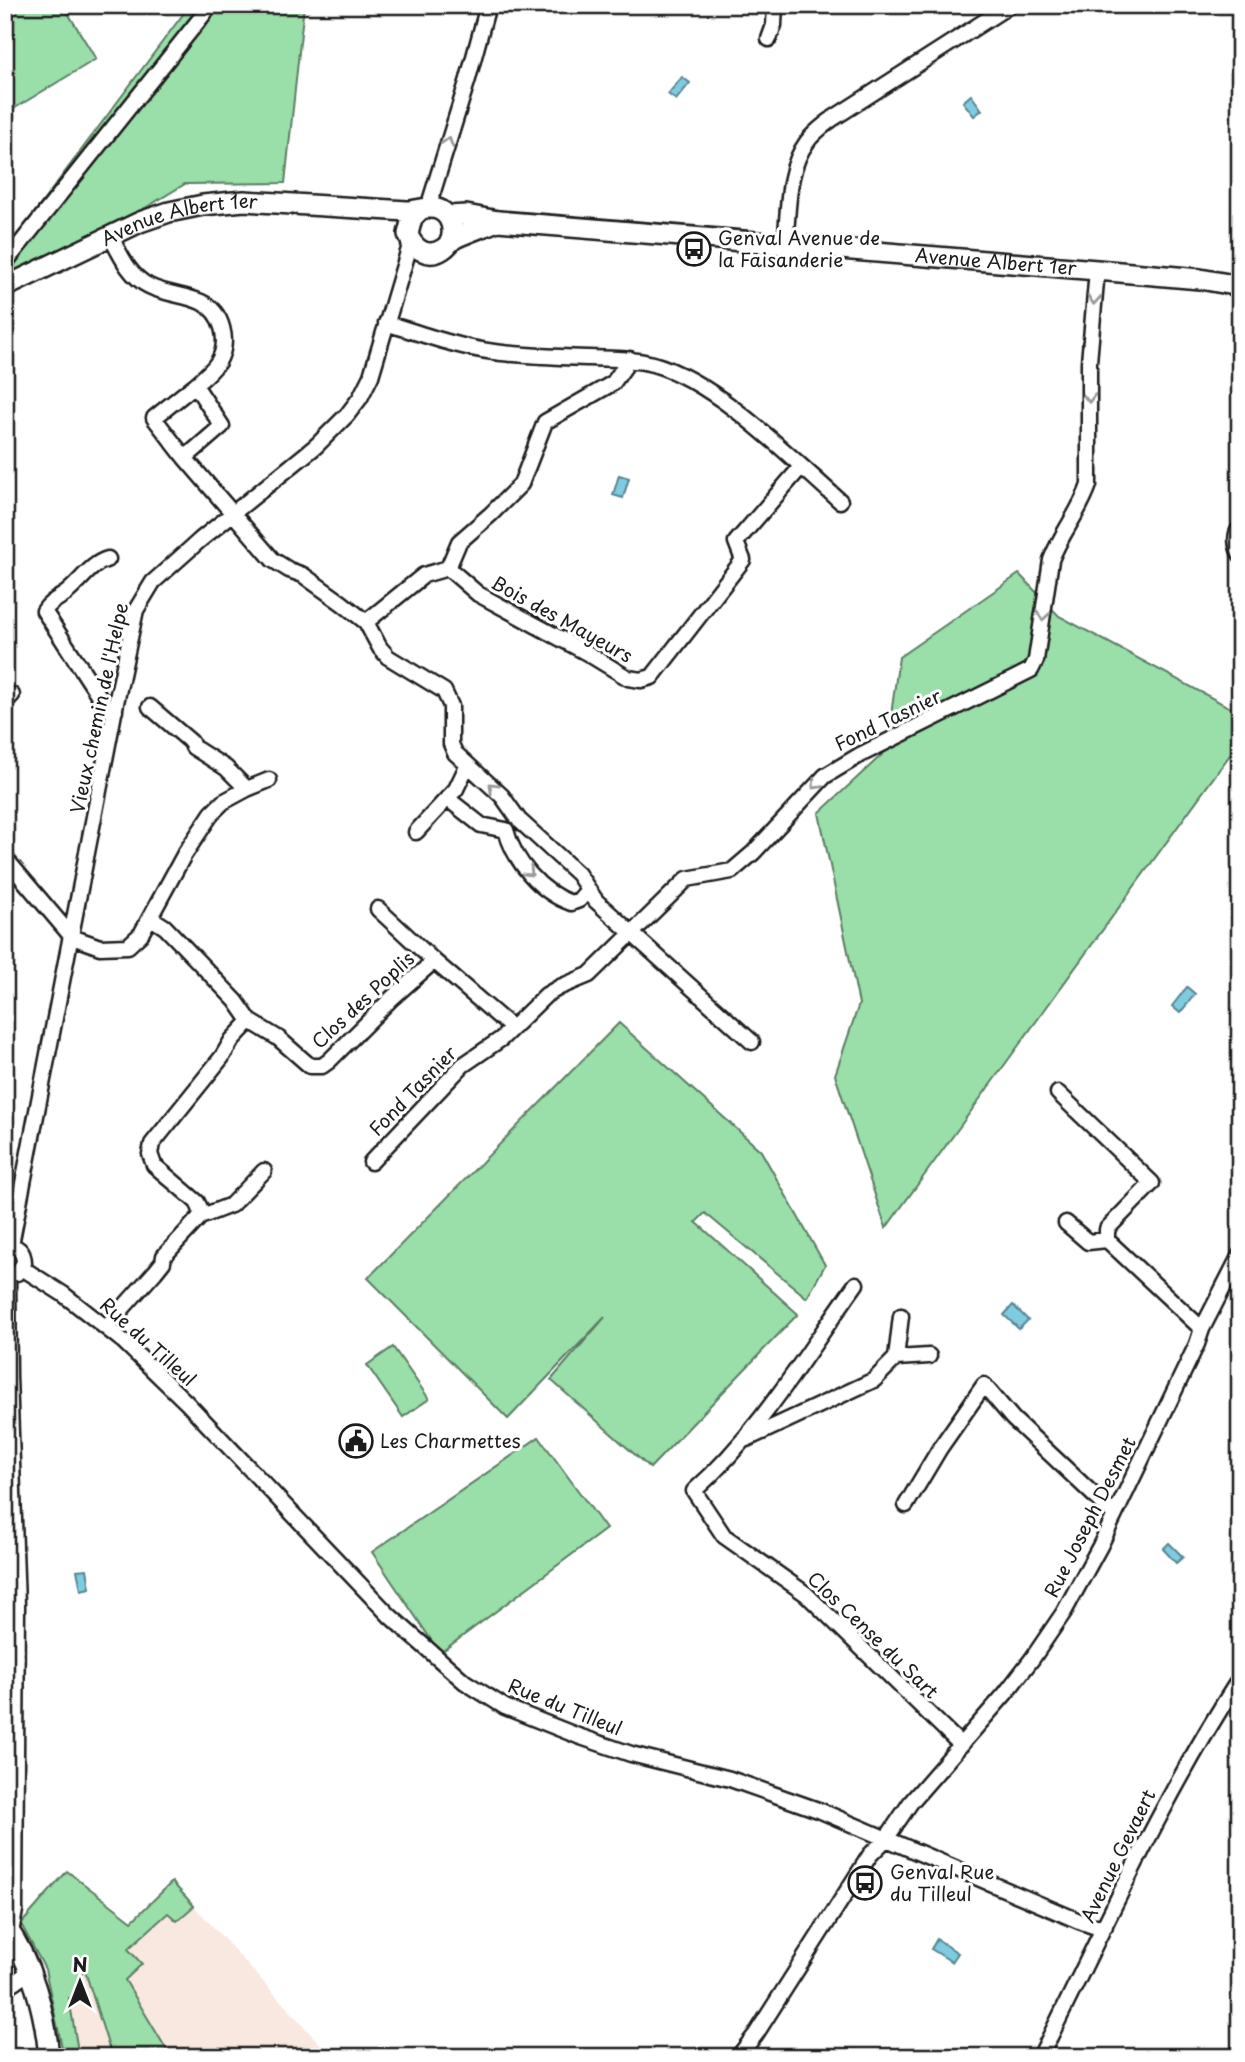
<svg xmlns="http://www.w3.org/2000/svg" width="1245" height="2062" font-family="'Playpen Sans',sans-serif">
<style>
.built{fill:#f8e8e0}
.green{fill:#9adeaa;stroke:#5b7d63;stroke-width:2}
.water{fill:#7fcbdf;stroke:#578591;stroke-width:2}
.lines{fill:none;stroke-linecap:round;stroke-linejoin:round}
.street-casing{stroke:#1c1c1c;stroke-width:19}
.secondary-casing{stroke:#1c1c1c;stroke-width:24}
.street{stroke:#fff;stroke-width:14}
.secondary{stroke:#fff;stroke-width:19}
.oneway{stroke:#999}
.labels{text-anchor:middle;stroke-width:6;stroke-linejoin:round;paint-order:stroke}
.street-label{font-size:19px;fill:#1c1c1c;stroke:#fff}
.poi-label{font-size:19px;fill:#1c1c1c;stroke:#fff;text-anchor:start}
</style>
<rect width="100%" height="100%" fill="#fff"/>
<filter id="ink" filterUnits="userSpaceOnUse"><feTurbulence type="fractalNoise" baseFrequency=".0143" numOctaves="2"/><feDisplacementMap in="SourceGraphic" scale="14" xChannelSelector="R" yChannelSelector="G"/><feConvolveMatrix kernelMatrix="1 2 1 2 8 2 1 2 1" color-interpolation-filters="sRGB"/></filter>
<g filter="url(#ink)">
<path class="built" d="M 67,1871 L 132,1921 L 172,1882 L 332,2057 L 64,2057 L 45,1969 L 21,1924 Z"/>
<path class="green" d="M 5,5 L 63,5 L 96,59 L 5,114 Z
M 190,5 L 304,5 L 285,183 L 185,184 L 145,208 L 5,275 L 5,252 Z
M 1019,574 L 1059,616 L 1240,713 L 1240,741 L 886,1228 L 835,1075 L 859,1004 L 819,813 L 886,751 L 899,657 Z
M 619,1023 L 761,1151 L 825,1265 L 807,1298 L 705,1213 L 696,1222 L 798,1314 L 650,1468 L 551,1380 L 605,1317 L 508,1419 L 368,1278 Z
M 393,1347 L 429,1399 L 403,1417 L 367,1365 Z
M 539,1437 L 606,1529 L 440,1653 L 372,1552 Z
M 67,1871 L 132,1921 L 172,1882 L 194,1906 L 177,1921 L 168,1913 L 128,1949 L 142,1964 L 125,1980 L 171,2057 L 102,2057 L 111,2054 L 85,1971 L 79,1976 L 82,1994 L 69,1998 L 79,2057 L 64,2057 L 45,1969 L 21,1924 Z"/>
<path class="water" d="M 682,77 L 690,83 L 676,100 L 668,94 Z
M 971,95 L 982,110 L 974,116 L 963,102 Z
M 619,475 L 629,478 L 623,498 L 613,495 Z
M 1187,987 L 1195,994 L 1180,1013 L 1172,1006 Z
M 1013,1305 L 1028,1320 L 1019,1329 L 1004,1315 Z
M 1169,1543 L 1183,1557 L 1176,1563 L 1163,1549 Z
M 87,1569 L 90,1588 L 81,1590 L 77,1570 Z
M 937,1939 L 958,1953 L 952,1962 L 931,1949 Z"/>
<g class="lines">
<defs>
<path id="street" d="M 769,39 L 774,25 L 775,5
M 431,208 L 431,198 L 468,79 L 488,5
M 110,235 C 120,254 129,276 149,286 C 165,294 185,295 201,302 C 223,312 230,342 218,362 C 212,371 202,379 195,385 L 222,426 L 185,458 L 273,560 L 289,570 L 303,575 L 342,603 L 366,622 L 380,648 L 388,657 L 444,691 L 451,706 L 451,744 L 455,753 L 502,796 L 519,820 L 578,874 L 596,901 L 752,1042
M 785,244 C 789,211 786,170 807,142 C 813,133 823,126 832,119 L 1010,5
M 5,263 L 211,5
M 386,323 C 422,334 457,347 494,352 C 525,356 558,357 589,358 C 611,359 631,358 653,364 C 717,382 790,457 840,501
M 185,458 L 154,418 L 195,385
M 1240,528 C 1234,535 1236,546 1240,554
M 108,559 C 90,564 80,583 65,594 C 57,599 49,603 44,611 L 103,702 L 115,711
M 448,568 L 478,594 L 587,653 L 628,678 L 641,680 L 652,677 L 743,560 L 736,542 L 801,467
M 366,622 L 424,575 L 448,568 L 459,542 L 491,514 L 521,484 L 545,422 L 613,383 L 630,359
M 5,702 L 12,695
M 150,707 L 191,742 L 193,747 L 226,768 L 247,789 L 269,780
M 448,799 L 481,825 L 506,830 C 514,861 540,892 571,903 L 579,900 L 587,891
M 416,832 L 456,789 L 467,766
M 5,858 L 72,937 L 100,947 L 128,946 L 141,934 L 184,855 L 212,813 L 223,802 L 247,789
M 378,909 L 434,961
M 151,918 L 165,927 L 236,1001 L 250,1021 L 278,1038 L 310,1066 L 322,1066 L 329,1061 L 392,998 L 434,961 L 512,1028
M 1058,1093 L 1152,1183 L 1107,1229 L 1107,1240 L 1202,1329
M 371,1162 L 463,1065 L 501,1039 L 546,995 L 560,987 L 589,975 L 687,879 L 732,871 L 753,853 L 825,776 L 860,755 L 1031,670 L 1036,660 L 1051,560 C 1061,533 1080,512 1089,485 L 1089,362 L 1097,270
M 200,1217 L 231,1205 L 264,1171
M 1066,1223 L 1088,1242 L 1107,1240
M 5,1245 C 17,1245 24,1251 24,1263 L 17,1273
M 11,1245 L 116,703 L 136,610 L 153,582 L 200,540 L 316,446 L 347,415 L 360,398 L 371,376 L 411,242
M 22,1268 L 63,1294 L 123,1341 L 187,1403 L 390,1616 L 465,1682 L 505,1707 L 578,1736 L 631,1754 L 730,1779 L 821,1811 L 1079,1921 L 1093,1926 L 1105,1926
M 8,1275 L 9,1376 L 17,1605 L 15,1910 L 11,1933
M 856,1284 C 805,1355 760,1432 694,1491 L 724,1536 L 806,1594 L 961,1745
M 106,1327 L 155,1272 L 163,1262 L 164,1256 L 200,1217 L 201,1210 L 197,1202 L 154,1165 L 150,1154 L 152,1144 L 222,1057 L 232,1040 L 250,1021
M 896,1358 L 929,1356
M 747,1439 L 874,1380 L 896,1358 L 901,1316
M 906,1505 L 940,1448 L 984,1385 L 1013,1419 L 1115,1515
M 5,1988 L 30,1972
M 738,2057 L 756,2034 L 870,1855 L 886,1839 L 911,1802 L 1005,1694 L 1032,1659 L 1064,1612 L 1100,1546 L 1197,1344 L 1202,1329 L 1240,1255
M 1040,2057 C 1104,1929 1162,1798 1240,1678"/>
<g id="secondary">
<path d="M 419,211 L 412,218 L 408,234 C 413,249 428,259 443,249 C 448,246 450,241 455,238 C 468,232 483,227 497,221"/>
<path id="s1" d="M 448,216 L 466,215 L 498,221 L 1097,270 L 1200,279 L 1240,286"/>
<path id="s2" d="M 5,287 L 140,222 L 169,212 L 203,205 L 244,201 L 407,211 C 415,211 422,208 430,208 C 448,208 455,225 451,240"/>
<path d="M 5,1925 C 32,1962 45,2012 49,2057"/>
</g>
</defs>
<use href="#street" class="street-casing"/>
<use href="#secondary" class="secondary-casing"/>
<use href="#street" class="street"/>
<use href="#secondary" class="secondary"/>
</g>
<defs><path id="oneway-chevron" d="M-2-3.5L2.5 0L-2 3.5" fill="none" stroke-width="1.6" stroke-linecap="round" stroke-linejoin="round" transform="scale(1.75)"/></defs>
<g class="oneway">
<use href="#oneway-chevron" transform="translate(448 142) rotate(-73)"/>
<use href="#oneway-chevron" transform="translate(1094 300) rotate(95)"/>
<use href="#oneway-chevron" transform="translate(1089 398) rotate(90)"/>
<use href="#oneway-chevron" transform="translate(1043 616) rotate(99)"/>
<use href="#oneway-chevron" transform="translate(816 785) rotate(133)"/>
<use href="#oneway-chevron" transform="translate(493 787) rotate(-136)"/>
<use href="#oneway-chevron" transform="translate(529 872) rotate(45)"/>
</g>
</g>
<defs>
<symbol id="bus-ring" viewBox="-11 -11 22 22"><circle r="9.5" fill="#fff" stroke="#1c1c1c" stroke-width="1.5"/><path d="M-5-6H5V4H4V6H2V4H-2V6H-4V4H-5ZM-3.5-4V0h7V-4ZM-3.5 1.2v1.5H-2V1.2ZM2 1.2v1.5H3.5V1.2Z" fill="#1c1c1c"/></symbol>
<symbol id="civic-ring" viewBox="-11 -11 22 22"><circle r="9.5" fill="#fff" stroke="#1c1c1c" stroke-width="1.5"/><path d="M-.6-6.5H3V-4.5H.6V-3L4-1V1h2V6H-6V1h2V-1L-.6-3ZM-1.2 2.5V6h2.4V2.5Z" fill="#1c1c1c"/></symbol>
</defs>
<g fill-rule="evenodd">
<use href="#bus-ring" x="675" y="230" width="38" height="38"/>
<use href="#civic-ring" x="337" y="1422" width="38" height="38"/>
<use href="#bus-ring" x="846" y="1864" width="38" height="38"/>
</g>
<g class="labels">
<g class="street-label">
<text dy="7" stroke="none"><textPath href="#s2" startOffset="189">Avenue Albert 1er</textPath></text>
<text dy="7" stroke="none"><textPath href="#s1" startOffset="550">Avenue Albert 1er</textPath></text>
<text transform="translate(562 619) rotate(29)" y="7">Bois des Mayeurs</text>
<text transform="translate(99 708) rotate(-78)" y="7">Vieux chemin de l'Helpe</text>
<text transform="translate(888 720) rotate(-26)" y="7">Fond Tasnier</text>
<text transform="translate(363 1000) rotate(-43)" y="7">Clos des Poplis</text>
<text transform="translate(413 1091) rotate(-46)" y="7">Fond Tasnier</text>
<text transform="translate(148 1342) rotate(42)" y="7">Rue du Tilleul</text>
<text transform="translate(1090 1517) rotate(-63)" y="7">Rue Joseph Desmet</text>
<text transform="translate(873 1635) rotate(44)" y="7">Clos Cense du Sart</text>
<text transform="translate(565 1707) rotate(22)" y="7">Rue du Tilleul</text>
<text transform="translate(1118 1856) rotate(-64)" y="7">Avenue Gevaert</text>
</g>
<g class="poi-label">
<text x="718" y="245">Genval Avenue de<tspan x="718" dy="22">la Faisanderie</tspan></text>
<text x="380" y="1448">Les Charmettes</text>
<text x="890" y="1879">Genval Rue<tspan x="890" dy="22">du Tilleul</tspan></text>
</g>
</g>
<rect width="1245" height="2062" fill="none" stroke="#fff" stroke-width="28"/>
<rect x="14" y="14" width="1217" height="2034" fill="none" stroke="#1c1c1c" stroke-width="2.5" filter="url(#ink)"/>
<g transform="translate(80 1982)" stroke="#ffffff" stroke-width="5" paint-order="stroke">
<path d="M0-5L12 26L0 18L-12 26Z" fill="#1c1c1c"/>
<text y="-10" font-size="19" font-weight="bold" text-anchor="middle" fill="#1c1c1c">N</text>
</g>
</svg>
